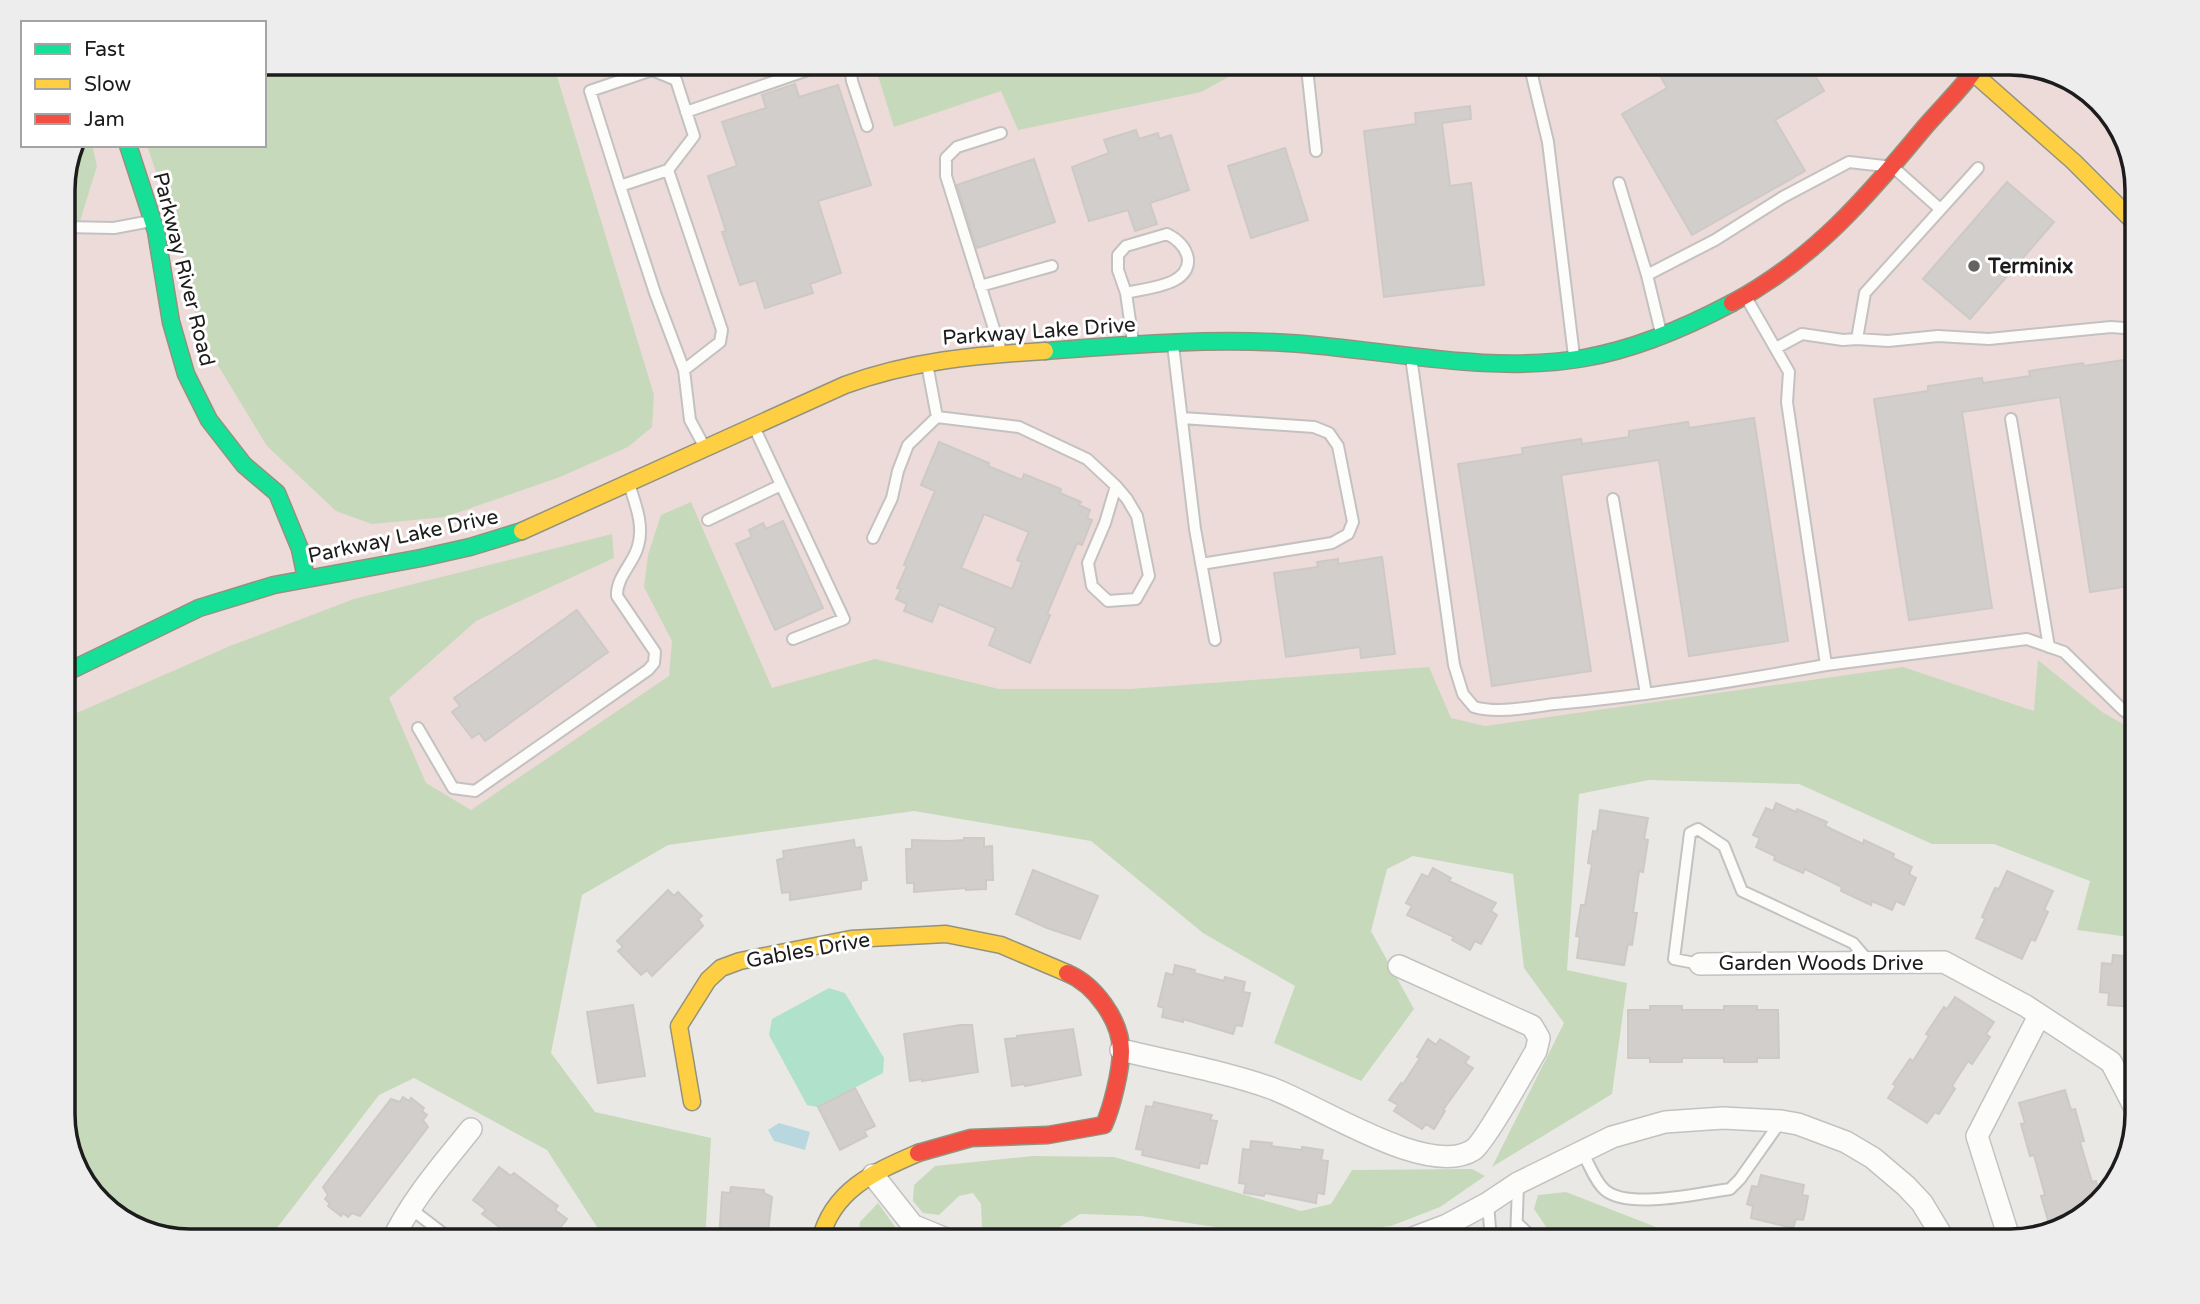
<svg xmlns="http://www.w3.org/2000/svg" width="2200" height="1304" font-family="'Varela Round',sans-serif">
<style>
.commercial{fill:#ecdbd9}
.forest{fill:#c6d9ba}
.pitch{fill:#b0e1cb}
.water{fill:#b8d7de}
.building{fill:#d1cecc;stroke:#cdcac6;stroke-width:2;fill-rule:evenodd}
.lines{fill:none;stroke-linecap:round;stroke-linejoin:round}
.lane-casing{stroke:#c3c2c1;stroke-width:14}
.street-casing{stroke:#c3c2c1;stroke-width:24}
.fast-casing{stroke:#93937d;stroke-width:19}
.slow-casing{stroke:#93937d;stroke-width:19}
.jam-casing{stroke:#93937d;stroke-width:19}
.lane{stroke:#fcfcfb;stroke-width:10}
.street{stroke:#fcfcfb;stroke-width:21}
.fast{stroke:#16e098;stroke-width:16}
.slow{stroke:#ffcf43;stroke-width:16}
.jam{stroke:#f24e42;stroke-width:16}
.poi-dot{fill:#646362;stroke:#fff;stroke-width:2.5}
.labels{text-anchor:middle;stroke-width:6;stroke-linejoin:round;paint-order:stroke}
.poi-label{font-size:21px;font-weight:bold;fill:#1c1c1c;stroke:#fff;text-anchor:start}
.street-label{font-size:21px;fill:#1c1c1c;stroke:#fff}
.rim{fill:none;stroke:#1c1c1c;stroke-width:3.5}
</style>
<rect width="100%" height="100%" fill="#eae8e5"/>
<path class="commercial" d="M 264,63 L 2009,63 L 2074,80 L 2120,126 L 2137,183 L 2137,871 L 1979,767 L 681,775 L 63,958 L 63,183 L 80,145 L 264,145 Z"/>
<path class="forest" d="M 264,63 L 553,63 L 654,395 L 652,427 L 628,447 L 560,477 L 445,517 L 372,524 L 336,511 L 267,446 L 200,336 L 181,247 L 147,145 L 264,145 Z
M 874,63 L 1254,63 L 1201,92 L 1018,130 L 1001,91 L 894,127 Z
M 80,145 L 92,145 L 97,166 L 76,234 L 63,237 L 63,183 Z
M 691,502 L 772,688 L 875,659 L 999,689 L 1130,689 L 1429,667 L 1451,718 L 1485,726 L 1903,667 L 2034,711 L 2038,660 L 2102,712 L 2137,732 L 2137,938 L 2077,930 L 2090,881 L 1994,844 L 1932,844 L 1799,784 L 1649,780 L 1579,794 L 1567,970 L 1627,983 L 1612,1094 L 1492,1167 L 1564,1023 L 1524,968 L 1513,874 L 1413,856 L 1387,869 L 1371,931 L 1414,1009 L 1361,1081 L 1274,1043 L 1295,986 L 1203,933 L 1091,841 L 914,811 L 668,845 L 582,895 L 551,1053 L 595,1112 L 711,1138 L 705,1241 L 590,1241 L 597,1227 L 547,1150 L 414,1078 L 379,1095 L 280,1224 L 264,1241 L 191,1241 L 126,1224 L 80,1178 L 63,1121 L 63,719 L 230,646 L 354,599 L 612,534 L 614,558 L 476,621 L 389,698 L 426,783 L 471,810 L 669,676 L 672,641 L 644,587 L 648,555 L 661,515 Z
M 1033,1156 L 1114,1157 L 1301,1211 L 1331,1204 L 1352,1170 L 1472,1169 L 1485,1176 L 1440,1207 L 1391,1226 L 1319,1234 L 1222,1228 L 1141,1216 L 1080,1214 L 1055,1230 L 1052,1241 L 990,1241 L 982,1227 L 981,1204 L 973,1193 L 959,1196 L 939,1215 L 923,1213 L 913,1201 L 914,1185 L 935,1166 Z
M 1566,1192 L 1679,1236 L 1686,1241 L 1552,1241 L 1549,1231 L 1534,1209 L 1538,1195 Z
M 878,1203 L 905,1241 L 858,1241 L 860,1222 Z"/>
<path class="pitch" d="M 829,988 L 845,993 L 884,1058 L 883,1073 L 818,1107 L 807,1105 L 769,1035 L 772,1019 Z"/>
<path class="water" d="M 779,1123 L 810,1132 L 805,1150 L 774,1141 L 768,1130 Z"/>
<path class="building" d="M 1653,63 L 1808,63 L 1824,91 L 1775,120 L 1805,171 L 1692,235 L 1622,114 L 1667,88 Z
M 795,84 L 799,97 L 838,85 L 871,185 L 818,201 L 841,273 L 810,284 L 813,293 L 765,308 L 756,280 L 740,285 L 722,232 L 726,231 L 708,176 L 737,166 L 722,122 L 766,108 L 762,95 Z
M 1470,106 L 1471,119 L 1442,123 L 1450,186 L 1471,183 L 1484,285 L 1384,297 L 1364,131 L 1416,124 L 1415,113 Z
M 1136,130 L 1139,139 L 1158,133 L 1159,139 L 1171,135 L 1189,190 L 1150,203 L 1157,224 L 1135,231 L 1128,210 L 1089,221 L 1072,167 L 1109,153 L 1104,140 Z
M 1285,148 L 1308,220 L 1251,238 L 1228,166 Z
M 1034,159 L 1055,222 L 977,248 L 957,185 Z
M 2007,182 L 2054,222 L 1970,319 L 1923,279 Z
M 2137,358 L 2137,585 L 2090,592 L 2060,397 L 1962,412 L 1992,608 L 1909,620 L 1874,399 L 1928,391 L 1928,386 L 1982,378 L 1983,383 L 2030,376 L 2029,371 L 2083,363 L 2084,366 Z
M 1754,418 L 1788,641 L 1689,656 L 1659,460 L 1561,475 L 1591,671 L 1492,686 L 1458,464 L 1523,454 L 1522,448 L 1581,439 L 1582,444 L 1629,437 L 1629,431 L 1688,422 L 1689,428 Z
M 939,442 L 989,463 L 988,466 L 1022,480 L 1024,474 L 1061,489 L 1060,493 L 1081,502 L 1079,505 L 1090,510 L 1087,518 L 1092,520 L 1082,545 L 1077,543 L 1047,614 L 1050,615 L 1030,663 L 989,645 L 996,628 L 939,604 L 932,622 L 904,611 L 907,604 L 896,599 L 901,589 L 897,588 L 907,566 L 904,565 L 935,491 L 921,485 ZM 984,514 L 1029,532 L 1017,560 L 1022,562 L 1012,589 L 961,568 Z
M 783,521 L 823,608 L 775,630 L 736,544 L 752,537 L 749,530 L 763,523 L 766,529 Z
M 1382,557 L 1395,654 L 1361,658 L 1360,647 L 1286,657 L 1274,573 L 1318,567 L 1317,562 L 1338,559 L 1338,564 Z
M 577,610 L 608,652 L 485,741 L 479,733 L 472,738 L 452,712 L 460,706 L 454,698 Z
M 1776,803 L 1796,812 L 1797,809 L 1827,822 L 1825,826 L 1863,844 L 1864,840 L 1894,854 L 1893,858 L 1912,867 L 1909,874 L 1916,878 L 1904,905 L 1896,901 L 1892,910 L 1872,901 L 1871,905 L 1841,891 L 1842,887 L 1805,869 L 1803,873 L 1774,860 L 1775,856 L 1756,847 L 1760,838 L 1753,835 L 1766,808 L 1773,811 Z
M 1600,810 L 1648,818 L 1644,839 L 1648,840 L 1643,872 L 1639,871 L 1633,913 L 1637,913 L 1632,945 L 1628,944 L 1624,965 L 1577,958 L 1580,937 L 1576,936 L 1581,905 L 1585,905 L 1592,864 L 1588,863 L 1593,831 L 1597,832 Z
M 964,838 L 984,838 L 984,847 L 992,846 L 993,880 L 986,880 L 986,889 L 966,890 L 966,888 L 914,892 L 914,883 L 907,883 L 906,849 L 912,849 L 912,840 L 948,841 L 964,840 Z
M 854,840 L 855,848 L 861,847 L 867,880 L 861,881 L 861,889 L 790,900 L 790,892 L 782,893 L 777,860 L 784,858 L 783,851 Z
M 1433,868 L 1451,878 L 1449,881 L 1496,903 L 1491,911 L 1497,915 L 1481,944 L 1475,941 L 1470,950 L 1452,940 L 1454,937 L 1407,915 L 1412,906 L 1406,903 L 1422,874 L 1428,877 Z
M 1033,870 L 1098,896 L 1080,939 L 1047,928 L 1016,914 Z
M 2007,871 L 2053,891 L 2044,910 L 2048,912 L 2035,941 L 2031,939 L 2022,959 L 1976,938 L 1985,919 L 1982,917 L 1995,888 L 1999,889 Z
M 668,890 L 674,896 L 678,892 L 702,916 L 698,919 L 703,926 L 652,976 L 647,970 L 641,975 L 618,951 L 623,947 L 617,941 Z
M 2113,955 L 2137,957 L 2137,1007 L 2108,1005 L 2109,993 L 2100,992 L 2102,963 L 2112,964 Z
M 1175,965 L 1195,970 L 1194,973 L 1224,981 L 1225,977 L 1245,982 L 1243,992 L 1250,993 L 1242,1026 L 1236,1025 L 1233,1034 L 1183,1019 L 1183,1022 L 1162,1017 L 1164,1008 L 1158,1006 L 1166,973 L 1173,975 Z
M 1955,997 L 1994,1022 L 1986,1034 L 1990,1037 L 1972,1064 L 1968,1061 L 1952,1086 L 1955,1089 L 1939,1114 L 1935,1112 L 1927,1123 L 1888,1098 L 1896,1086 L 1893,1084 L 1910,1059 L 1913,1061 L 1929,1036 L 1926,1034 L 1944,1007 L 1947,1009 Z
M 633,1005 L 645,1076 L 598,1083 L 587,1012 Z
M 1650,1006 L 1682,1006 L 1682,1010 L 1724,1010 L 1724,1006 L 1757,1006 L 1757,1010 L 1778,1010 L 1779,1058 L 1757,1058 L 1757,1062 L 1724,1062 L 1724,1058 L 1682,1058 L 1682,1062 L 1650,1062 L 1650,1058 L 1628,1058 L 1628,1010 L 1650,1010 Z
M 960,1025 L 972,1025 L 978,1072 L 922,1081 L 922,1079 L 910,1081 L 904,1034 Z
M 1073,1029 L 1081,1075 L 1025,1086 L 1024,1084 L 1012,1086 L 1005,1039 L 1017,1038 L 1017,1036 Z
M 1428,1039 L 1436,1045 L 1440,1039 L 1469,1057 L 1465,1063 L 1473,1068 L 1443,1110 L 1445,1111 L 1434,1129 L 1426,1124 L 1422,1129 L 1394,1111 L 1398,1105 L 1389,1100 L 1401,1083 L 1403,1084 L 1420,1058 L 1417,1057 Z
M 855,1088 L 875,1126 L 864,1131 L 867,1136 L 840,1150 L 818,1107 Z
M 2065,1090 L 2071,1110 L 2075,1109 L 2084,1141 L 2080,1142 L 2092,1182 L 2096,1181 L 2100,1197 L 2074,1224 L 2055,1229 L 2054,1225 L 2050,1227 L 2041,1196 L 2045,1195 L 2034,1155 L 2030,1156 L 2021,1124 L 2025,1123 L 2019,1103 Z
M 403,1097 L 409,1101 L 411,1098 L 424,1108 L 422,1111 L 427,1115 L 423,1120 L 428,1127 L 360,1216 L 352,1213 L 348,1217 L 343,1213 L 341,1216 L 328,1206 L 330,1204 L 325,1199 L 328,1195 L 323,1187 L 391,1099 L 400,1102 Z
M 1154,1102 L 1212,1115 L 1210,1120 L 1217,1121 L 1207,1164 L 1200,1163 L 1199,1168 L 1142,1155 L 1143,1150 L 1136,1149 L 1146,1106 L 1153,1107 Z
M 1251,1141 L 1272,1143 L 1271,1146 L 1302,1150 L 1302,1147 L 1323,1150 L 1321,1160 L 1328,1161 L 1324,1194 L 1317,1193 L 1316,1203 L 1265,1193 L 1264,1196 L 1244,1193 L 1246,1184 L 1239,1183 L 1243,1149 L 1250,1150 Z
M 499,1167 L 511,1176 L 514,1173 L 558,1206 L 555,1210 L 567,1219 L 550,1241 L 518,1241 L 482,1214 L 486,1210 L 473,1200 Z
M 1761,1175 L 1804,1185 L 1802,1195 L 1808,1196 L 1805,1213 L 1803,1220 L 1796,1219 L 1793,1228 L 1751,1218 L 1753,1206 L 1747,1204 L 1752,1186 L 1758,1187 Z
M 731,1187 L 764,1190 L 764,1193 L 772,1197 L 767,1241 L 719,1241 L 722,1192 L 730,1193 Z"/>
<g class="lines">
<defs>
<path id="lane" d="M 850,63 L 852,81 L 867,126
M 1529,63 L 1548,142 L 1574,356
M 652,70 L 676,80 L 694,136 L 668,170
M 686,112 L 828,63
M 1316,151 L 1307,68 L 1354,63
M 1619,183 L 1647,275 L 1661,333
M 620,186 L 590,91 L 652,70 L 655,63
M 63,227 L 114,228 L 151,221
M 1647,275 L 1715,240 L 1783,197 L 1849,162 L 1893,167 L 1940,209
M 980,286 L 1052,266
M 1126,293 C 1146,288 1190,286 1188,259 C 1186,247 1177,239 1167,234 L 1126,246 L 1118,255 L 1118,270 L 1126,293 L 1133,342
M 1747,299 L 1789,372 L 1787,402 L 1826,665 L 2027,639 L 2064,652 L 2123,710 L 2137,719
M 1857,339 L 1888,341 L 1938,336 L 1989,339 L 2111,327 L 2137,329
M 1173,345 L 1195,529 L 1215,640
M 1776,348 L 1802,334 L 1843,340 L 1857,339 L 1865,293 L 1978,168
M 1001,351 L 946,176 L 946,158 L 957,147 L 1001,133
M 1411,357 L 1454,665 L 1463,694 L 1474,707 C 1499,714 1529,707 1555,704 C 1646,696 1736,681 1826,665
M 927,364 L 937,417 L 1019,427 L 1087,459 L 1116,486 L 1127,499 L 1137,516 L 1149,576 L 1136,599 L 1108,601 L 1092,586 L 1088,563 L 1105,523 L 1116,486
M 684,370 L 720,342 L 722,330 L 668,170 L 620,186 L 655,293 L 684,370 L 690,420 L 704,446
M 1182,418 L 1314,427 L 1329,433 L 1338,446 L 1353,522 L 1348,534 L 1332,543 L 1201,564
M 2011,419 L 2049,647
M 755,429 L 844,619 L 793,639
M 1613,499 L 1646,694
M 708,520 L 781,485
M 873,538 L 892,498 L 898,471 L 908,445 L 937,417
M 418,728 L 453,788 L 475,791 L 648,670 L 654,663 L 655,652 L 617,596 C 616,577 634,563 638,546 C 644,526 636,506 630,487
M 1700,964 L 1674,959 L 1690,833 L 1698,829 L 1724,846 L 1742,891 L 1853,943 L 1870,963
M 1582,1152 C 1589,1163 1595,1182 1605,1190 C 1628,1210 1701,1193 1730,1189 L 1740,1179 L 1781,1121
M 1488,1203 L 1491,1241
M 411,1209 L 453,1241
M 1517,1223 L 1536,1241
M 1516,1241 L 1518,1184"/>
<path id="street" d="M 1700,964 L 1944,962 L 2026,1006 L 2111,1062 L 2137,1112
M 1121,1050 C 1171,1062 1222,1071 1271,1088 C 1318,1105 1428,1179 1473,1150 C 1484,1143 1526,1068 1536,1051 L 1539,1038 L 1532,1026 L 1399,966
M 873,1175 L 925,1241
M 912,1225 L 951,1241
M 392,1241 C 411,1200 443,1164 471,1129
M 1170,1241 L 1187,1241
M 1405,1241 L 1447,1225 L 1488,1203 L 1518,1183 L 1612,1137 L 1665,1122 L 1723,1118 L 1781,1121 L 1798,1124 L 1846,1142 L 1873,1158 L 1906,1186 L 1922,1203 L 1945,1241
M 2010,1241 L 1977,1136 L 2039,1016"/>
<path id="fast" d="M 128,145 L 156,231 L 171,322 L 186,374 L 209,420 L 244,465 L 277,493 L 300,549 L 306,578
M 1045,351 C 1126,345 1207,338 1288,343 C 1386,349 1486,375 1584,358 C 1636,349 1685,328 1732,303
M 63,674 L 199,608 L 274,585 L 421,558 L 470,547 L 522,531"/>
<path id="slow" d="M 1962,63 L 2074,162 L 2137,225
M 2065,78 L 2089,95
M 522,531 L 845,385 C 910,361 976,355 1045,351
M 692,1102 L 679,1026 L 708,980 L 721,968 L 740,961 L 851,939 L 946,934 L 1001,945 L 1067,973
M 820,1241 C 832,1190 874,1172 918,1153"/>
<path id="jam" d="M 1732,303 C 1813,260 1867,197 1924,128 C 1943,106 1964,86 1980,63
M 918,1153 L 971,1138 L 1048,1135 L 1104,1125 C 1112,1107 1121,1070 1121,1051 C 1121,1020 1094,984 1067,973"/>
</defs>
<use href="#lane" class="lane-casing"/>
<use href="#street" class="street-casing"/>
<use href="#fast" class="fast-casing"/>
<use href="#slow" class="slow-casing"/>
<use href="#jam" class="jam-casing"/>
<use href="#lane" class="lane"/>
<use href="#street" class="street"/>
<use href="#fast" class="fast"/>
<use href="#slow" class="slow"/>
<use href="#jam" class="jam"/>
</g>
<circle class="poi-dot" cx="1974" cy="266" r="7"/>
<g class="labels">
<g class="poi-label">
<text x="1988" y="273">Terminix</text>
</g>
<g class="street-label">
<text transform="translate(184 269) rotate(76)" y="7">Parkway River Road</text>
<text transform="translate(1039 331) rotate(-4)" y="7">Parkway Lake Drive</text>
<text transform="translate(403 536) rotate(-12)" y="7">Parkway Lake Drive</text>
<text transform="translate(808 950) rotate(-10)" y="7">Gables Drive</text>
<text x="1821" y="970">Garden Woods Drive</text>
</g>
</g>
<path d="M0 0H2200V1304H0ZM190 75H2010A115 115 0 0 1 2125 190V1114A115 115 0 0 1 2010 1229H190A115 115 0 0 1 75 1114V190A115 115 0 0 1 190 75Z" fill="#ededed" fill-rule="evenodd"/>
<path class="rim" d="M190 75H2010A115 115 0 0 1 2125 190V1114A115 115 0 0 1 2010 1229H190A115 115 0 0 1 75 1114V190A115 115 0 0 1 190 75Z"/>
<rect x="21" y="21" width="245" height="126" fill="#ffffff" stroke="#a4a4a4" stroke-width="2"/>
<rect x="35" y="44" width="35" height="10" fill="#16e098" stroke="#a4a4a4" stroke-width="2"/>
<text x="84" y="56" font-size="21" fill="#1c1c1c">Fast</text>
<rect x="35" y="79" width="35" height="10" fill="#ffcf43" stroke="#a4a4a4" stroke-width="2"/>
<text x="84" y="91" font-size="21" fill="#1c1c1c">Slow</text>
<rect x="35" y="114" width="35" height="10" fill="#f24e42" stroke="#a4a4a4" stroke-width="2"/>
<text x="84" y="126" font-size="21" fill="#1c1c1c">Jam</text>
</svg>
